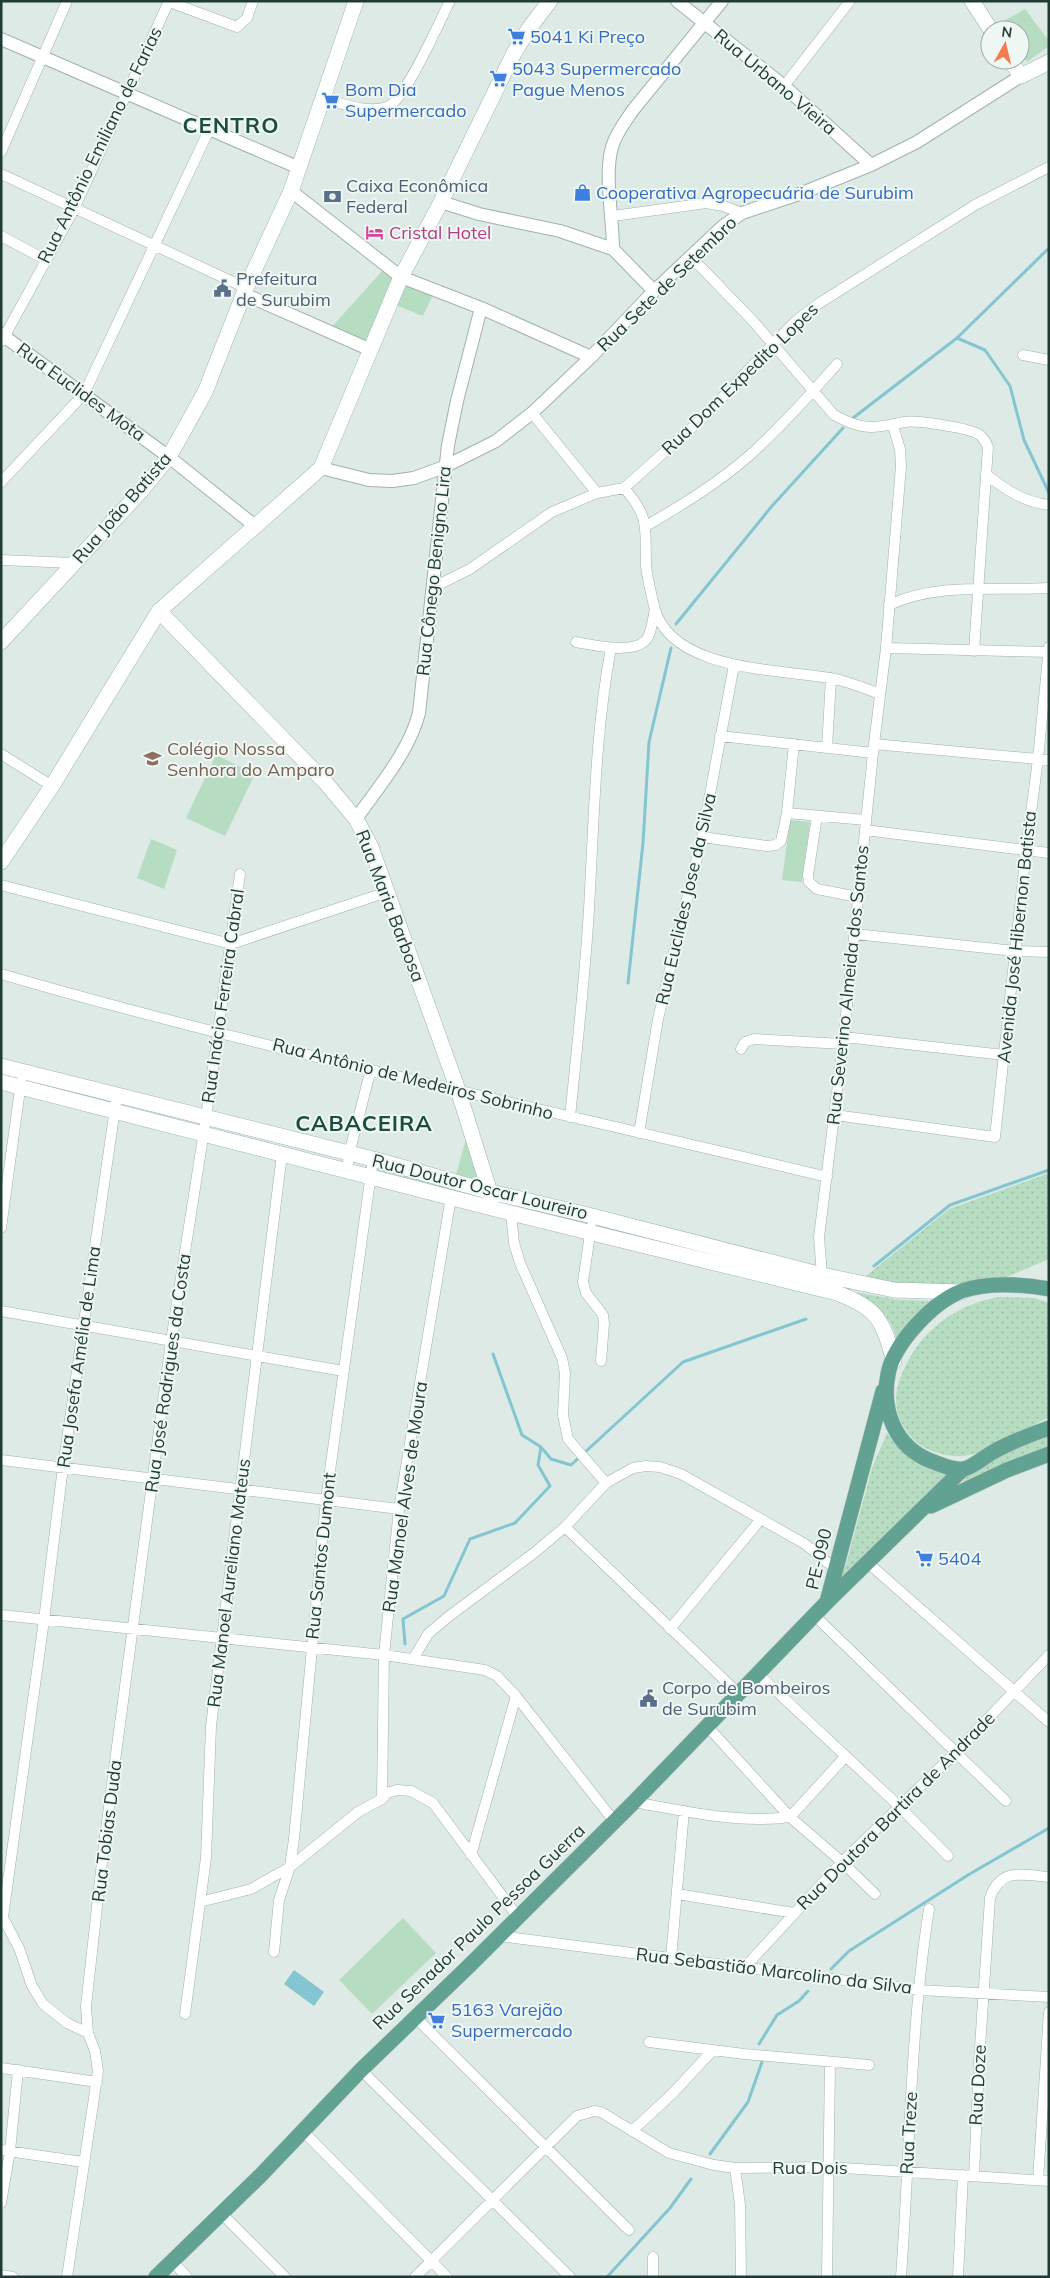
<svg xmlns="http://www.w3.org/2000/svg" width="1050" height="2278" font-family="Mulish,sans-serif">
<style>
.grass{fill:url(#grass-dots)}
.park{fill:#b6ddc1}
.water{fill:#84c5d2}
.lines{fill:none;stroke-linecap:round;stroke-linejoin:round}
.stream{stroke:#84c5d2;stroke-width:3}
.minor-casing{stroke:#a1b2ac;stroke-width:11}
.tertiary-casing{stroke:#a1b2ac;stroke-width:14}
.secondary-casing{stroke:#9db7ae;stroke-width:16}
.primary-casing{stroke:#bcc4c2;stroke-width:16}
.minor{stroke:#fff;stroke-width:10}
.tertiary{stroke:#fff;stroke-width:12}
.secondary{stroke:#fff;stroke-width:15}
.primary{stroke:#61a292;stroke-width:15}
.labels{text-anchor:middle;stroke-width:4;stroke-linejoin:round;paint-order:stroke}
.shop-label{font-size:18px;fill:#366cbe;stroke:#eff7f3;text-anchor:start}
.street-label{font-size:18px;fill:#1f3b34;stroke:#eff7f3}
.service-label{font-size:18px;fill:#4e5e75;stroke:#eff7f3;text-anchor:start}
.hotel-label{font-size:18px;fill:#b23c85;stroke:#eff7f3;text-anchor:start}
.education-label{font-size:18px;fill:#785e54;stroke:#eff7f3;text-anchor:start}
.district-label{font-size:22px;font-weight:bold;letter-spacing:1px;fill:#1b4d41;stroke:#eff7f3}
</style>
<defs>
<pattern id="grass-dots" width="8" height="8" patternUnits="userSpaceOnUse" patternTransform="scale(1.25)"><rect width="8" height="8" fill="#b6ddc1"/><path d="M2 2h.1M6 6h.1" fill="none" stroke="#9cbfa6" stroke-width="1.8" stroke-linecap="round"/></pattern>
</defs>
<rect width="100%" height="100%" fill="#deeae5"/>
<path class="grass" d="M 1049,1173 L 1049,1259 L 990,1284 L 962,1289 L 860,1281 L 949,1209 Z
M 855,1292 L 900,1300 L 936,1301 L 897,1344 C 893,1318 878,1304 855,1292 Z
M 1000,1297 L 1034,1298 L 1049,1303 L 1049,1417 C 1029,1427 990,1451 970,1455 C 954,1458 940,1455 925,1448 C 913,1442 904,1430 899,1417 C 893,1398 897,1382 906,1365 C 924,1328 959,1303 1000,1297 Z
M 887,1433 C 908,1462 919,1465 953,1472 L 842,1579 L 840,1577 L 847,1561 L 872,1468 Z
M 1049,1435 L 1049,1447 L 963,1482 C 967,1467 1032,1442 1049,1435 Z"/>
<path class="park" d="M 1025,9 L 1049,41 L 1049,46 L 1027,62 L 1020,52 L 1020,30 L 1005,30 L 1000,23 Z
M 383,270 L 399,277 L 369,346 L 330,329 Z
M 404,285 L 433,295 L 423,316 L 395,305 Z
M 216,755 L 255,774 L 225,836 L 186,818 Z
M 790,820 L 810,822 L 802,882 L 782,880 Z
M 151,839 L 177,850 L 164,889 L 137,878 Z
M 466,1139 L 482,1184 L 455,1178 Z
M 372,1166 L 844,1286 L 843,1290 L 371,1172 Z
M 403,1918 L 436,1953 L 372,2014 L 339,1980 Z"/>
<path class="water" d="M 294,1970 L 324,1992 L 314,2006 L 284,1984 Z"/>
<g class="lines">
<path class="stream" d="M 957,338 L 985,350 L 1010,386 L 1024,440 L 1049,493
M 853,418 L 957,338 L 1049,248
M 676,624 L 772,506 L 843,428
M 628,983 L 643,843 L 649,742 L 671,648
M 874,1266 L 950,1205 L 1049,1170
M 493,1354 L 522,1435 L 541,1447
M 405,1644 L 403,1619 L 444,1596 L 470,1539 L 515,1523 L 550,1486 L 538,1465 L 541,1447 L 551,1459 L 571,1465 L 683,1362 L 806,1319
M 831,1969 L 849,1951 L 968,1875 L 1049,1828
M 759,2044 L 777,2015 L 799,2001 L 808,1991
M 710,2154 L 748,2102 L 762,2062
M 607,2277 L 670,2208 L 691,2179"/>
<defs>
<path id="minor" d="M 167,1 L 237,27 L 247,18 L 253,1
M 784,86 L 850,1
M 322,98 C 341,103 367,114 387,107 C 405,101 439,22 450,1
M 1,152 L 67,1
M 1,174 L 246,288
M 613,216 L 706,203 L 723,206 L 742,213
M 1,236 L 46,260
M 691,257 L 753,321 L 834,415 C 846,421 857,427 871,427 C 883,427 893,424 904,422 C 917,420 970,428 980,435 C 984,439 986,442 988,447 L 974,651
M 2,341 L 74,209 L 169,1
M 1023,355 L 1049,360
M 532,413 L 597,493
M 987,475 C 1006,490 1024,502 1049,505
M 1,482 L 84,394 L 210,128
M 624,488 C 650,517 645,528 646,565 C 647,578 651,592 654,606 C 669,671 778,669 830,678 C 847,681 864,688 880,694
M 646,526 C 682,505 718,483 750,455 C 781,427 809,396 837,364
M 1,560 L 74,563
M 432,588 L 470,569 L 552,512 L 597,493 L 624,488 L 705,416 L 772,345 L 797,320 L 818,304 L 975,205 L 1049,167
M 889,605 C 938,582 996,591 1049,588
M 576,642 C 593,645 638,656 648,637 C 652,629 653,618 655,609
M 886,648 L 1049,652
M 720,736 L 873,753
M 874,744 L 1049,760
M 827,748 L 831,678
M 1,754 L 52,786
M 787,813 L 866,820
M 817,816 L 808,875 L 809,882 L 817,889 L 858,897
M 865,830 L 1049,853
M 702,837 L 767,846 L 776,845 L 781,841 L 787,813 L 794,744
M 1,885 L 231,944 L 387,892
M 855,934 L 1015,951 L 1049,952
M 1,974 C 273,1053 552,1110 827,1177
M 844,1037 L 1004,1055
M 741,1049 L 745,1042 L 754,1039 L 843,1044
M 835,1115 L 995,1137 L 1026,851 L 1038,759 L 1049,647
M 570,1117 C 577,1047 585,978 589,909 C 594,821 595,733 611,648
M 639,1133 L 658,1019 L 702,837 L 734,665
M 347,1170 L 349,1154 L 371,1069
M 511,1213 L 514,1243 L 520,1263 L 562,1358 L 565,1373 L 563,1415 L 568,1439 L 606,1483
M 591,1227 L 583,1282 L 586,1293 L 603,1315 L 604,1323 L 601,1361
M 1,1228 L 21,1082
M 822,1275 L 819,1237 L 843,1044 L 874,744 L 886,648 L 901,466 L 900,449 L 893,426
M 1,1311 L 343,1371
M 1,1460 L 399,1509
M 565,1527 L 738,1693
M 867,1562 L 1049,1722
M 1,1615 L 384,1655 L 485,1670 L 497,1676 L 516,1696 L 614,1821
M 814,1615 L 1006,1801
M 670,1629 L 761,1519
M 413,1659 L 428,1634 L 448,1617 L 534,1553 L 565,1527 L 606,1483 L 633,1468 L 646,1466 L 660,1467 L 681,1474 L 805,1544 L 834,1568
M 757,1673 L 900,1807 L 948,1856
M 707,1726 L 790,1817 L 842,1862 L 875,1894
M 382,1799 L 384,1655 L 399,1509 L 451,1197
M 634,1802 C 684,1811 739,1824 790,1817 L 845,1757
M 471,1855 L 516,1696
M 677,1894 L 794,1913
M 200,1902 L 251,1889 L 290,1867 L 358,1812 L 382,1799 L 387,1793 L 397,1790 L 411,1791 L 433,1803 L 518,1917
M 1,1914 L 19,1948 L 32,1986 L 43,2004 L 67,2023 L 88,2033
M 3,1917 L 44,1620 L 63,1467 L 117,1095
M 499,1936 L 919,1990 L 1049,1997
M 274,1952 L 279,1900 L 290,1867 L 294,1839 L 326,1500 L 373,1159
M 671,1958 L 684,1811
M 744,1968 L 842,1862 L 955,1753 L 1049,1655
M 185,2014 L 206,1858 L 211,1726 L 282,1154
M 415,2017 L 629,2230
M 649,2042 L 744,2054 L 869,2065
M 1,2068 L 97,2082
M 361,2070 L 570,2277
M 302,2130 L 447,2277
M 632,2131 L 672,2094 L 713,2050
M 1,2150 L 83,2162
M 735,2168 L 740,2205 L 741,2277
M 974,2176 L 979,2062 L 990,1898 C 1000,1867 1023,1875 1049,1877
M 1038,2180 L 1049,2012
M 1,2203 L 10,2151 L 18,2070
M 221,2213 L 285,2277
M 653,2257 L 653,2277
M 172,2261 L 187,2277
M 1,2275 L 13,2277
M 67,2277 L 98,2071 L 95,2051 L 88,2033 L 86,2006 L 104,1844 L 171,1341 L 206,1118 L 240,874
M 415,2277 L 577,2116 L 594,2111 L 601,2112 L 669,2153 L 714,2165 L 735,2168 L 828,2167 L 1049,2181
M 827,2277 L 830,2062
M 901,2277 C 910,2154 910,2030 929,1909
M 958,2277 L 963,2175"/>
<path id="tertiary" d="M 677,1 L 784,86 L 871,165
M 1,39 L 297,167
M 291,191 L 401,277 L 481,308 L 591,357
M 441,202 L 479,214 L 560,231 L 613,249 L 654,291
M 613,249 C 613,219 604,175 612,147 C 616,133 625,122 633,110 L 722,1
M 244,294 L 371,350
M 1,334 L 169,457 L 255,526
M 321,468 L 369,480 L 392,481 L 414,478 L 444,467 L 496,441 L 532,413 L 591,357 L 654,291 L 723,226 L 742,213 L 802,193 L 871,165 L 917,142 L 1021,76
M 356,819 C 379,786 409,752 419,713 L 448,445 L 457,401 L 481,308"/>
<path id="secondary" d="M 972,1 L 991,30
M 1010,60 L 1021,76 L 1049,62
M 159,611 L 325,782 L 356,819 L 371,847 L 387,892 L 458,1090 L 492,1199
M 1,642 L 141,491 L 169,457 L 205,392 L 246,288 L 291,191 L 356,1
M 1,862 L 52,786 L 159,611 L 321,468 L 401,277 L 441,202 L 514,53 L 530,27 L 550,1
M 1,1066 L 373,1159 L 491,1192 L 592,1216 L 822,1275 L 894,1290 L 962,1292
M 1,1082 L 511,1213 L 837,1293 C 879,1309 882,1320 894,1361"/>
<path id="primary" d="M 1049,1289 C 1023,1284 987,1282 962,1291 C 933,1302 894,1343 888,1374 C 881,1410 895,1447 931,1461 C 939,1464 954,1471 964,1469 C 973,1467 984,1457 993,1452 C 1011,1442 1029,1435 1049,1428
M 931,1506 L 1007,1470 L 1049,1454
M 827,1602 L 883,1391
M 156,2277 L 259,2177 L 361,2070 L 470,1965 L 634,1802 L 827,1602 L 963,1469"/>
</defs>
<use href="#minor" class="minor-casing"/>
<use href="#tertiary" class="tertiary-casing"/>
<use href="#secondary" class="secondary-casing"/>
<use href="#primary" class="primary-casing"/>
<use href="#minor" class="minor"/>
<use href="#tertiary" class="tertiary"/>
<use href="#secondary" class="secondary"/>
<use href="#primary" class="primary"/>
</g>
<defs>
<symbol id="supermarket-bare" viewBox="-9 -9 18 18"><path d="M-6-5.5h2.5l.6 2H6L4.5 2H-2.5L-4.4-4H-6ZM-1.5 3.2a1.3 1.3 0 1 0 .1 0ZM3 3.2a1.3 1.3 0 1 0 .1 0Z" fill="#3f7fe0" stroke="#eff7f3" stroke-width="2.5" paint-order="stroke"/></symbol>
<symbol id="shop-bare" viewBox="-9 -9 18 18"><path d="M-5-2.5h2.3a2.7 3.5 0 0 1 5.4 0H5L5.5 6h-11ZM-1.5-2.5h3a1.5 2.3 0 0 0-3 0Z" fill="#3f7fe0" stroke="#eff7f3" stroke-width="2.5" paint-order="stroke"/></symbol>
<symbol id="bank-bare" viewBox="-9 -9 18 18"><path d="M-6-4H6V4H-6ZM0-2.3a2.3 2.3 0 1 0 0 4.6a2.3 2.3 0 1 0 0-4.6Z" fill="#5c6f8a" stroke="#eff7f3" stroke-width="2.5" paint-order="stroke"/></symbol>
<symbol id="hotel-bare" viewBox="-9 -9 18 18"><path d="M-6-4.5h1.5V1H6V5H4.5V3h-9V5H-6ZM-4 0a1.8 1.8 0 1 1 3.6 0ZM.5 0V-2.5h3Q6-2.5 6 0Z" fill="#d1479c" stroke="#eff7f3" stroke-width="2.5" paint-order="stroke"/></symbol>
<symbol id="civic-bare" viewBox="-9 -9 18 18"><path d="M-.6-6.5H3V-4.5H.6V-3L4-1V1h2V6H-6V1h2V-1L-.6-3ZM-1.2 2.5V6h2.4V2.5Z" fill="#5c6f8a" stroke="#eff7f3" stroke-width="2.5" paint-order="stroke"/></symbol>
<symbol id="school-bare" viewBox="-9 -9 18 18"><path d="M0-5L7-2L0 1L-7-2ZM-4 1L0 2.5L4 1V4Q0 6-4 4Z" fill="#8d6e63" stroke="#eff7f3" stroke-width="2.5" paint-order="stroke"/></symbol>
</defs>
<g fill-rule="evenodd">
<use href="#supermarket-bare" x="504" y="24" width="25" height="25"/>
<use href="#supermarket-bare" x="486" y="66" width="25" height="25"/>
<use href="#supermarket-bare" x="318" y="88" width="25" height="25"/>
<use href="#shop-bare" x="570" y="180" width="25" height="25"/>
<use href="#bank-bare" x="320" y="184" width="25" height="25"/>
<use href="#hotel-bare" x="362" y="220" width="25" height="25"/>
<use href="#civic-bare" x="210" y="276" width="25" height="25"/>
<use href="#school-bare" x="140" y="746" width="25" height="25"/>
<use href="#supermarket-bare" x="912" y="1546" width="25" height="25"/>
<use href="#civic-bare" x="636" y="1686" width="25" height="25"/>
<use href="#supermarket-bare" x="424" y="2008" width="25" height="25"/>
</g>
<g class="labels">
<g class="shop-label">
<text x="530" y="43">5041 Ki Preço</text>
<text x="512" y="75">5043 Supermercado<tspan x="512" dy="21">Pague Menos</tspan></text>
<text x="345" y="96">Bom Dia<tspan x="345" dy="21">Supermercado</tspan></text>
<text x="596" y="199">Cooperativa Agropecuária de Surubim</text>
<text x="938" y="1565">5404</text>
<text x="451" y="2016">5163 Varejão<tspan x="451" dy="21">Supermercado</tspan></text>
</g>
<g class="street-label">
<text transform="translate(775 82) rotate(40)" y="6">Rua Urbano Vieira</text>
<text transform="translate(100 145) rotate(-64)" y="6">Rua Antônio Emiliano de Farias</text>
<text transform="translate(667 284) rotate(-44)" y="6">Rua Sete de Setembro</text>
<text transform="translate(740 379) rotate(-44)" y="6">Rua Dom Expedito Lopes</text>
<text transform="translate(81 392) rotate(36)" y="6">Rua Euclides Mota</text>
<text transform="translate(122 508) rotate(-49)" y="6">Rua João Batista</text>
<text transform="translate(434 571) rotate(-84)" y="6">Rua Cônego Benigno Lira</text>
<text transform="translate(686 899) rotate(-77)" y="6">Rua Euclides Jose da Silva</text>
<text transform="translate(390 906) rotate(69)" y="6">Rua Maria Barbosa</text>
<text transform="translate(1017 937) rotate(-84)" y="6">Avenida José Hibernon Batista</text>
<text transform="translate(848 985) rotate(-84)" y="6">Rua Severino Almeida dos Santos</text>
<text transform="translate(223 996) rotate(-82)" y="6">Rua Inácio Ferreira Cabral</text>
<text transform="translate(413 1079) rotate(14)" y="6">Rua Antônio de Medeiros Sobrinho</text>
<text transform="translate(480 1187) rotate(14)" y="6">Rua Doutor Oscar Loureiro</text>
<text transform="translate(79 1357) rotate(-82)" y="6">Rua Josefa Amélia de Lima</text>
<text transform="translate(168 1373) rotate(-82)" y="6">Rua José Rodrigues da Costa</text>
<text transform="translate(405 1497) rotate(-82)" y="6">Rua Manoel Alves de Moura</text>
<text transform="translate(321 1556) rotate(-84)" y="6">Rua Santos Dumont</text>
<text transform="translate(819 1559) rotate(-77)" y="6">PE-090</text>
<text transform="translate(229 1583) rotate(-83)" y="6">Rua Manoel Aureliano Mateus</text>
<text transform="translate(896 1811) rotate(-45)" y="6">Rua Doutora Bartira de Andrade</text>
<text transform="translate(107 1831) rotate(-83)" y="6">Rua Tobias Duda</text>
<text transform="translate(479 1927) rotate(-44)" y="6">Rua Senador Paulo Pessoa Guerra</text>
<text transform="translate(774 1971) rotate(7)" y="6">Rua Sebastião Marcolino da Silva</text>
<text transform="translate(978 2085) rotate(-87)" y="6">Rua Doze</text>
<text transform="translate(909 2133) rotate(-87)" y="6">Rua Treze</text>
<text x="810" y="2174">Rua Dois</text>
</g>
<g class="service-label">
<text x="346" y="192">Caixa Econômica<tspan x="346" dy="21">Federal</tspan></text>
<text x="236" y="285">Prefeitura<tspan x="236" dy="21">de Surubim</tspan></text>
<text x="662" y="1694">Corpo de Bombeiros<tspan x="662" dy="21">de Surubim</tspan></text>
</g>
<g class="hotel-label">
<text x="389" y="239">Cristal Hotel</text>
</g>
<g class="education-label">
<text x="167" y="755">Colégio Nossa<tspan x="167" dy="21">Senhora do Amparo</tspan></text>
</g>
<g class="district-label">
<text x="231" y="133">CENTRO</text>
<text x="364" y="1131">CABACEIRA</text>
</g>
</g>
<rect width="1050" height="2278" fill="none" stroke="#1f3b34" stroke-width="5"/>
<g transform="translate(1005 45) rotate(8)"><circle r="24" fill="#eff7f3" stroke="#9caca7"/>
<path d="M0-4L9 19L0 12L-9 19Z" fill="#f67b51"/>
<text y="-8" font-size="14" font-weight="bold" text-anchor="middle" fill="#1f3b34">N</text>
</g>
</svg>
